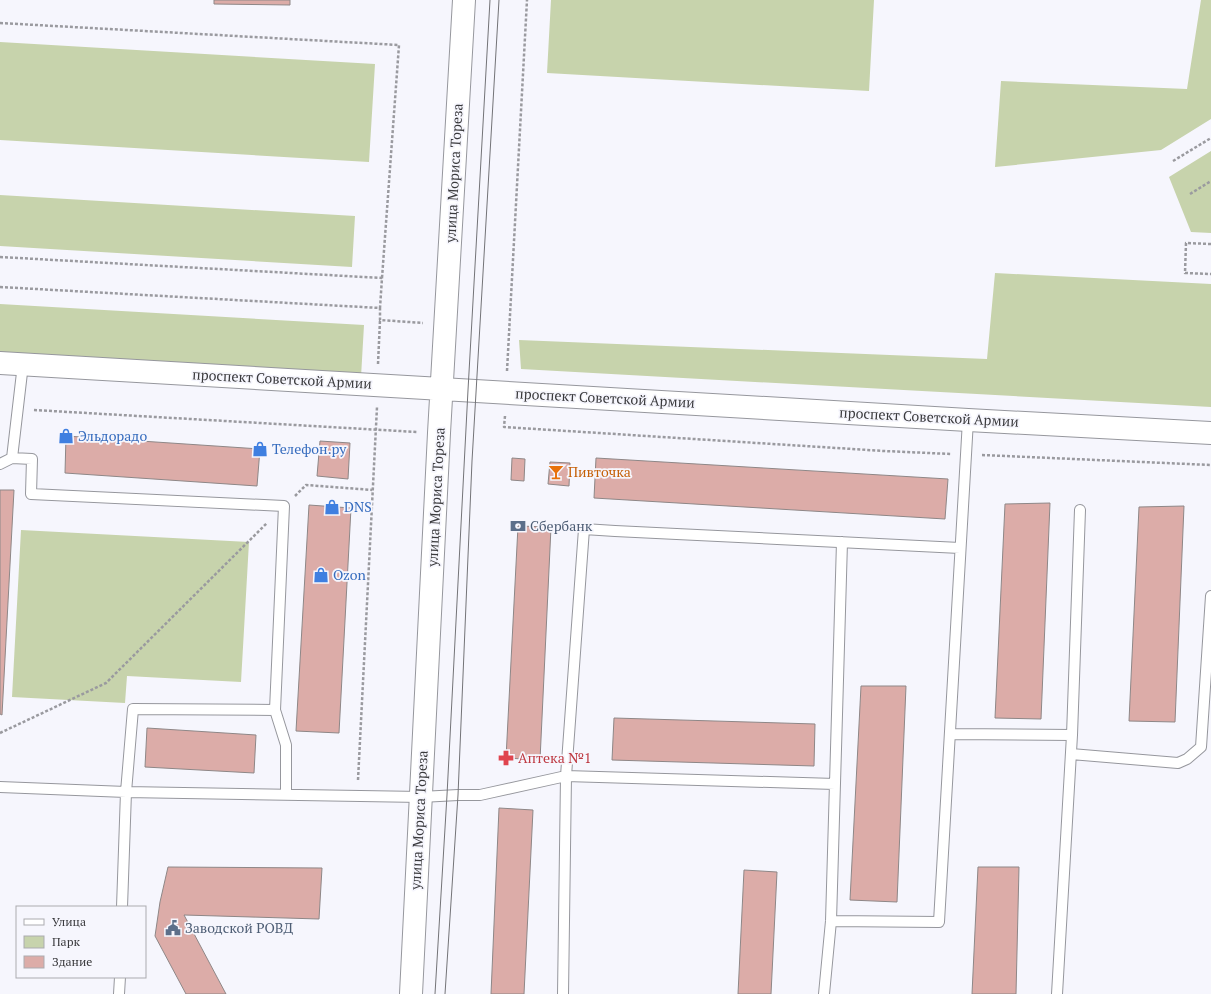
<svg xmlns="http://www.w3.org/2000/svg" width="1211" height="994" font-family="'PT Serif',serif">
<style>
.green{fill:#c7d3ac}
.building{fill:#dcaca8;stroke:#8e8787}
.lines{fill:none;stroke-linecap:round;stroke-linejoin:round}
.service-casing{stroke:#96979d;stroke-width:12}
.tertiary-casing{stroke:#96979d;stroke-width:24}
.path{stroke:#9a9a9f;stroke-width:2.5;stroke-dasharray:3 2;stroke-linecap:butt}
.service{stroke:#fff;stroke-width:10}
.tertiary{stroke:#fff;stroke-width:22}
.tram{stroke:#737377;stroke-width:1}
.labels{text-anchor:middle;stroke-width:3.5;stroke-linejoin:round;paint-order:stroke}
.street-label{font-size:14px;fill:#3a3a3d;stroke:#f6f6fd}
.shop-label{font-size:14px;fill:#366cbe;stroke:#f6f6fd;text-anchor:start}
.food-label{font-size:14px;fill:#c56008;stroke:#f6f6fd;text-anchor:start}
.service-label{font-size:14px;fill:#4e5e75;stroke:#f6f6fd;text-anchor:start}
.health-label{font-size:14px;fill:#be3a42;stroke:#f6f6fd;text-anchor:start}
</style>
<rect width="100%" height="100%" fill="#f6f6fd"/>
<path class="green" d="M 551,0 L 874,0 L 869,91 L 547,73 Z
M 1201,0 L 1211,0 L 1211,119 L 1161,150 L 995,167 L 1001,81 L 1187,89 Z
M 0,42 L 375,64 L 369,162 L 0,140 Z
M 1211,151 L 1211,233 L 1191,232 L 1169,177 Z
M 0,195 L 355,216 L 352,267 L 0,246 Z
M 995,273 L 1211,284 L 1211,407 L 521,369 L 519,340 L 987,359 Z
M 0,304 L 364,325 L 361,377 L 0,356 Z
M 21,530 L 249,542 L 241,682 L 127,676 L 125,703 L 12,697 Z"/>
<path class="building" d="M 214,0 L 290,0 L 290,5 L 214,4 Z
M 66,436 L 260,449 L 257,486 L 65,473 Z
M 320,441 L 350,443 L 348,479 L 317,476 Z
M 512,458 L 525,459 L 524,481 L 511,480 Z
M 596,458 L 948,479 L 945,519 L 594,498 Z
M 550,462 L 570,463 L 569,486 L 548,484 Z
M 0,490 L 14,490 L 2,715 L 0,714 Z
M 1050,503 L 1041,719 L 995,718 L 1005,504 Z
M 309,505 L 351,508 L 339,733 L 296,731 Z
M 1184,506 L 1175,722 L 1129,721 L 1139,507 Z
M 518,526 L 551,527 L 540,760 L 506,758 Z
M 861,686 L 906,686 L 897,902 L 850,900 Z
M 614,718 L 815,724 L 814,766 L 612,760 Z
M 147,728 L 256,735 L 254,773 L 145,767 Z
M 499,808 L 533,810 L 524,994 L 491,994 Z
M 168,867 L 322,868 L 319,919 L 184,915 L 226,994 L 186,994 L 155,936 L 160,902 Z
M 978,867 L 1019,867 L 1016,994 L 972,994 Z
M 744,870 L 777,872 L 771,994 L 738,994 Z"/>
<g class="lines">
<defs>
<path id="service" d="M 12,458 L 32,459 L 31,494 L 284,506 L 275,710
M 0,464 L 12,458 L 23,364
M 950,734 L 1072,735
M 1071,754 L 1178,763 L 1187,759 L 1201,747 L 1211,596
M 0,787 L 126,792 L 133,709 L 275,710 L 286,745 L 286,795
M 122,907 L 126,792 L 421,797 L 458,795 L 480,795 L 566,776 L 835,784
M 831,921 L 939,922 L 968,420
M 119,994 L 120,977
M 563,994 L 566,776 L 584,529 L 615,531 L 960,548
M 824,994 L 831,921 L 842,542
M 1057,994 L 1072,735 L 1080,510"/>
<path id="tertiary" d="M 0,363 L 968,420 L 1211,433
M 411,994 L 439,433 L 464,0"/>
</defs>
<use href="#service" class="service-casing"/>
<use href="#tertiary" class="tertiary-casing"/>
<path class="path" d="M 0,23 L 399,45 L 382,278
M 1173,161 L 1211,138
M 1190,194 L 1211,181
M 1211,244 L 1186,243 L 1185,273 L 1211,274
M 0,257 L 382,278 L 380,308
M 0,287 L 380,308 L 380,320 L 423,323
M 378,364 L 380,320
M 507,371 L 527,0
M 34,410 L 417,432
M 505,416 L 504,427 L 884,451 L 951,454
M 982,455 L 1211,465
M 295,496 L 306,485 L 372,490
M 0,733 L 106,683 L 267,523
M 358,780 L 377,407"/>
<use href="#service" class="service"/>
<use href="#tertiary" class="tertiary"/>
<path class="tram" d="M 435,994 L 447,795 L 468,390 L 490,0
M 445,994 L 458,795 L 472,461 L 499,0"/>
</g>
<defs>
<symbol id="shop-bare" viewBox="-9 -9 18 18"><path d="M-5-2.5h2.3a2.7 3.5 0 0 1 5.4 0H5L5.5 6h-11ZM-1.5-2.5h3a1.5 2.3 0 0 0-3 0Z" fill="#3f7fe0" stroke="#f6f6fd" stroke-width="2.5" paint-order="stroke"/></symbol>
<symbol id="bar-bare" viewBox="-9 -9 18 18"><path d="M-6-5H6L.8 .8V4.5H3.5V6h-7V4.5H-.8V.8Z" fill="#e8710a" stroke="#f6f6fd" stroke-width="2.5" paint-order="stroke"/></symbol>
<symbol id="bank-bare" viewBox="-9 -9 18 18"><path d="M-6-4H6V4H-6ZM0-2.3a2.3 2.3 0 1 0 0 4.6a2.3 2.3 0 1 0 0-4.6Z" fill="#5c6f8a" stroke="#f6f6fd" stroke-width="2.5" paint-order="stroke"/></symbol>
<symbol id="pharmacy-bare" viewBox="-9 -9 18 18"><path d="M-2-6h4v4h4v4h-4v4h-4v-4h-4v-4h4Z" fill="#e0444e" stroke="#f6f6fd" stroke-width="2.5" paint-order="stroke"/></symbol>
<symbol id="civic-bare" viewBox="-9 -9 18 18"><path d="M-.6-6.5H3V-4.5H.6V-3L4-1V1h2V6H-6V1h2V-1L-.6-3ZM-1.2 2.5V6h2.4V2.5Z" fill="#5c6f8a" stroke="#f6f6fd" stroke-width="2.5" paint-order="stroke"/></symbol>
</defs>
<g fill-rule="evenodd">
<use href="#shop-bare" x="55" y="425" width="22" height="22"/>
<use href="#shop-bare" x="249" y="438" width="22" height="22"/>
<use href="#bar-bare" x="545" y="461" width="22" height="22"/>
<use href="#shop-bare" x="321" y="496" width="22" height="22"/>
<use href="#bank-bare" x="507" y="515" width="22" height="22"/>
<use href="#shop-bare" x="310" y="564" width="22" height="22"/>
<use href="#pharmacy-bare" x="495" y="747" width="22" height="22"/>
<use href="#civic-bare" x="162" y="917" width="22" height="22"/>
</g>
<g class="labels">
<g class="street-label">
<text transform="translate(454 173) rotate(-87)" y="5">улица Мориса Тореза</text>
<text transform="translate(282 379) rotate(3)" y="5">проспект Советской Армии</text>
<text transform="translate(605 398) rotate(3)" y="5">проспект Советской Армии</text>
<text transform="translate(929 417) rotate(3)" y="5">проспект Советской Армии</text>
<text transform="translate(436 497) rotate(-87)" y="5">улица Мориса Тореза</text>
<text transform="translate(419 820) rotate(-87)" y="5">улица Мориса Тореза</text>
</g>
<g class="shop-label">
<text x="78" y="441">Эльдорадо</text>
<text x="272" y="454">Телефон.ру</text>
<text x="344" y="512">DNS</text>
<text x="333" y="580">Ozon</text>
</g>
<g class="food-label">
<text x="568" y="477">Пивточка</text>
</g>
<g class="service-label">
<text x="530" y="531">Сбербанк</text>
<text x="185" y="933">Заводской РОВД</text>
</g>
<g class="health-label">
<text x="518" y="763">Аптека №1</text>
</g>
</g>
<rect x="16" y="906" width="130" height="72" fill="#f6f6fd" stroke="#ababb0"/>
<rect x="24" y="919" width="20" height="6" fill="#ffffff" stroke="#ababb0"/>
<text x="52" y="926" font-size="12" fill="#3a3a3d">Улица</text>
<rect x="24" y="936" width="20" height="12" fill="#c7d3ac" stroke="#ababb0"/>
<text x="52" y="946" font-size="12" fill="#3a3a3d">Парк</text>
<rect x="24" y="956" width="20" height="12" fill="#dcaca8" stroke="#ababb0"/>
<text x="52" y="966" font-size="12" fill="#3a3a3d">Здание</text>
</svg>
